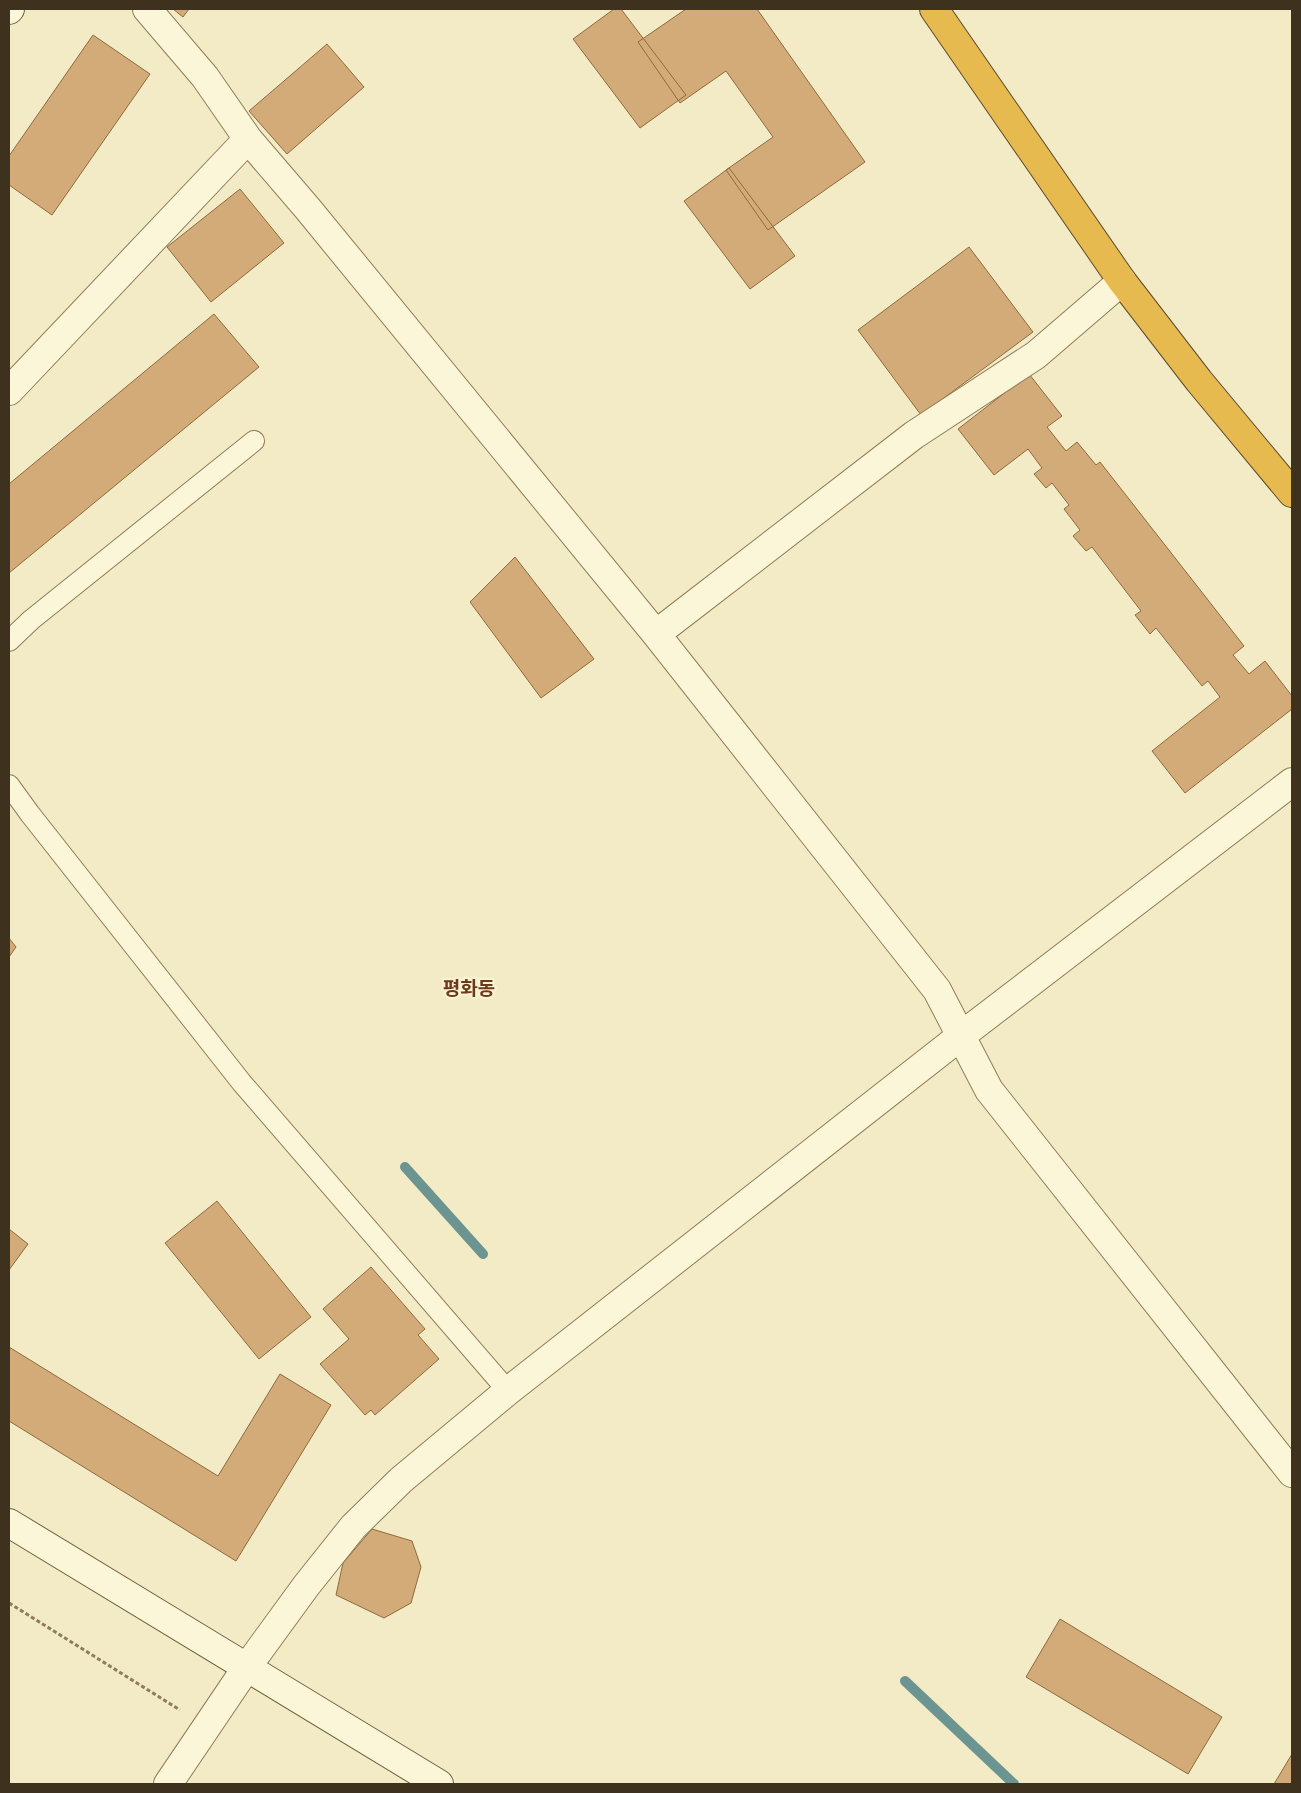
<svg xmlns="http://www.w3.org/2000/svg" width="1301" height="1793" font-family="Georgia,'Noto Sans KR',serif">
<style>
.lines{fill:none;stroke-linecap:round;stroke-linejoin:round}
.stream{stroke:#6c9490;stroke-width:10}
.building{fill:#d3ab78;stroke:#906a3d}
.lane-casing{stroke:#8f7d59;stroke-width:22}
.street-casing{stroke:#8f7d59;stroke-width:30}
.secondary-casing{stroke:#715e3c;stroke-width:30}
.highway-casing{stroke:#5d4a2d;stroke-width:30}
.path{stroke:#8f7d59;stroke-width:3;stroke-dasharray:4 2.5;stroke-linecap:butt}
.lane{stroke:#fcf6d9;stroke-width:20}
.street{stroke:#fcf6d9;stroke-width:28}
.secondary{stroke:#fcf6d9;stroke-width:28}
.highway{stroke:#e7ba50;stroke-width:28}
.labels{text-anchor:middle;stroke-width:4.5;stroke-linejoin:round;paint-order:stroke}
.quarter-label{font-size:19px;font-weight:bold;fill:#6e381a;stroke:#f9f3d5}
</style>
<rect width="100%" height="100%" fill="#f2ebc5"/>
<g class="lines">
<path class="stream" d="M 405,1167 L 483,1254
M 905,1681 L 1014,1784"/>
</g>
<path class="building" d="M 173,9 L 189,9 L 183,17 Z
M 614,9 L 621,9 L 686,95 L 640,128 L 573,39 Z
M 686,9 L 757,9 L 865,162 L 768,230 L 726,170 L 773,137 L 726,71 L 680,103 L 638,42 Z
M 93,35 L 150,74 L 52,215 L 9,185 L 9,156 Z
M 327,44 L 364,87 L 287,154 L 249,111 Z
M 729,168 L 795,256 L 750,289 L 684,201 Z
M 240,189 L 284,243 L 211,302 L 167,247 Z
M 969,247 L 1033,332 L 921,415 L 858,330 Z
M 214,314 L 259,367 L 9,573 L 9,484 Z
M 1029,374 L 1062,416 L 1047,427 L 1066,451 L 1077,442 L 1096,465 L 1100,462 L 1244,646 L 1233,655 L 1249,674 L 1265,661 L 1292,696 L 1292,709 L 1185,793 L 1152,751 L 1220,697 L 1208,681 L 1202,686 L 1156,628 L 1150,634 L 1135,615 L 1141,611 L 1092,547 L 1086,551 L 1073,536 L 1080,530 L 1064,509 L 1069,505 L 1052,483 L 1046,488 L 1034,474 L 1042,468 L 1028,449 L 994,475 L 958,429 Z
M 515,557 L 594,659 L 541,698 L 470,602 Z
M 9,938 L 16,947 L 9,957 Z
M 217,1201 L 311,1317 L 259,1359 L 165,1243 Z
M 9,1229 L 28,1244 L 9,1270 Z
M 371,1267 L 425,1329 L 418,1335 L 439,1359 L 375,1415 L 371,1410 L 365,1415 L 320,1364 L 349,1339 L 323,1309 Z
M 9,1347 L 218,1476 L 280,1374 L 331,1405 L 236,1561 L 9,1421 Z
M 372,1529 L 412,1541 L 421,1567 L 411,1603 L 384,1618 L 336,1595 L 343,1563 Z
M 1060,1619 L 1222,1717 L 1188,1774 L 1026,1677 Z
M 1292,1754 L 1292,1784 L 1274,1784 Z"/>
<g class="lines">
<defs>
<path id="lane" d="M 9,641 L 31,620 L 254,441
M 9,785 L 30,814 L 242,1083 L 508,1391"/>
<path id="street" d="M 147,9 L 205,77 L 248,139 L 308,209 L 656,634 L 937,990 L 989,1090 L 1292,1473
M 9,391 L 248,139
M 656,634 L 914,435 L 1036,355 L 1122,281
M 168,1784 L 247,1667 L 306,1586 L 353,1527 L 401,1480 L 508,1391 L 962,1035 L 1292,782"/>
<path id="secondary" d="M 9,10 L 10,9
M 9,1523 L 439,1784"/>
<path id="highway" d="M 934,9 L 1122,281 L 1199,381 L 1292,493"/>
</defs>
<use href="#lane" class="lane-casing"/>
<use href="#street" class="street-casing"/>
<use href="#secondary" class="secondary-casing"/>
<use href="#highway" class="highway-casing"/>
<path class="path" d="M 9,1603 L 180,1710"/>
<use href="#lane" class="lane"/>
<use href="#street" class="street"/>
<use href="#secondary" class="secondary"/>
<use href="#highway" class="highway"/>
</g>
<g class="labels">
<g class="quarter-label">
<text x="469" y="995">평화동</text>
</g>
</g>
<rect width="1301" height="1793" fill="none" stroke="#3e321e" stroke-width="20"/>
</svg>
